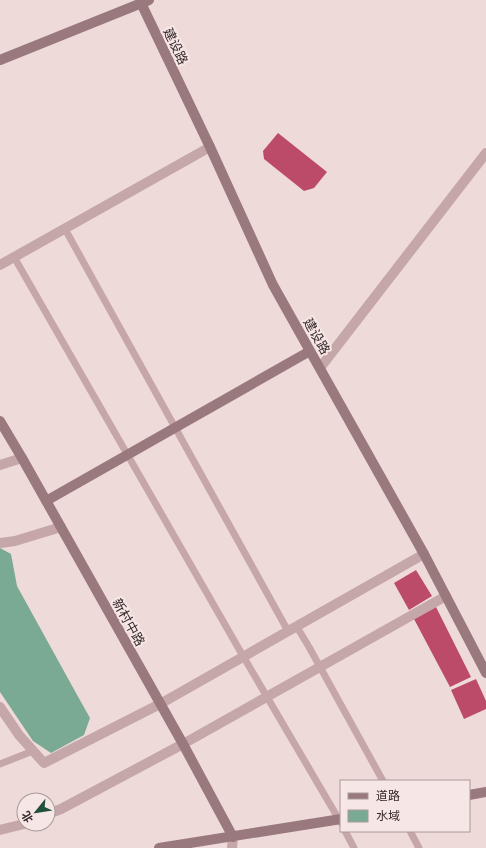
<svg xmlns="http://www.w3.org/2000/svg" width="486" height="848" font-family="Quicksand,'Noto Sans SC',sans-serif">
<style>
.water{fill:#7baa94}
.building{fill:#bc4b6a}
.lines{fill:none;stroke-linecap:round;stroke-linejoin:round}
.lane{stroke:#c6a7a9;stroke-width:7}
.street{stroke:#c6a7a9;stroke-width:10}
.secondary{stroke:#99797e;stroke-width:10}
.labels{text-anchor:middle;stroke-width:4;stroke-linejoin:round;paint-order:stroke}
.street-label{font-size:13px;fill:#332729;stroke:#f7e6e6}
</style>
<rect width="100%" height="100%" fill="#efdada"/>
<path class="water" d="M 0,548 L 11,554 L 17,586 L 76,693 L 90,718 L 84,735 L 51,753 L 33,741 L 0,692 Z"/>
<path class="building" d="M 278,133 L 327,172 L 314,188 L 304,191 L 264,159 L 263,151 Z
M 416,570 L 432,596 L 409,610 L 394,583 Z
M 436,607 L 471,677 L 450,687 L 414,619 Z
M 476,679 L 486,701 L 486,709 L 464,719 L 451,690 Z"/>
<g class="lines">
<path class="lane" d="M 65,229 L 288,631
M 14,257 L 243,656 L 341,823
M 297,627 L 309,647 L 383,781
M 0,764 L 33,751
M 345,831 L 354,848
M 410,831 L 419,848"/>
<path class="street" d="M 0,265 L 210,147
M 320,368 L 486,153
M 0,465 L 22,458
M 0,543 L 15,541 L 61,527
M 0,707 L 19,735 L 44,763 L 160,704 L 424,554
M 48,814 L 61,809 L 183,744 L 446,596
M 0,830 L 24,824
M 232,848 L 233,837"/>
<path class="secondary" d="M 141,3 L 210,147 L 273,285 L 424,554 L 486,673
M 0,60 L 149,0
M 0,421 L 22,458 L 183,744 L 233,837
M 46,501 L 310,351
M 469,795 L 486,792
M 159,848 L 341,819"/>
</g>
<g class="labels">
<g class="street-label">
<text transform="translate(176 46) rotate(64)" y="5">建设路</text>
<text transform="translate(317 336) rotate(60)" y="5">建设路</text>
<text transform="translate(129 622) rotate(61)" y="5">新村中路</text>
</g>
</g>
<rect x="340" y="780" width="130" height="52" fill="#f7e6e6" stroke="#a99a9a"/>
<rect x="348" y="793" width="20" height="6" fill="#99797e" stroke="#a99a9a"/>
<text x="376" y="800" font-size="12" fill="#332729">道路</text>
<rect x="348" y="810" width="20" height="12" fill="#7baa94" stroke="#a99a9a"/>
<text x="376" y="820" font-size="12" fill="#332729">水域</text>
<g transform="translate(36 812) rotate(240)"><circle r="19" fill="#f7e6e6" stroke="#a99a9a"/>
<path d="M0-3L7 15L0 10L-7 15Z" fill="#20513b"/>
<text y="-6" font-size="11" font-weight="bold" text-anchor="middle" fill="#332729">北</text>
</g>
</svg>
